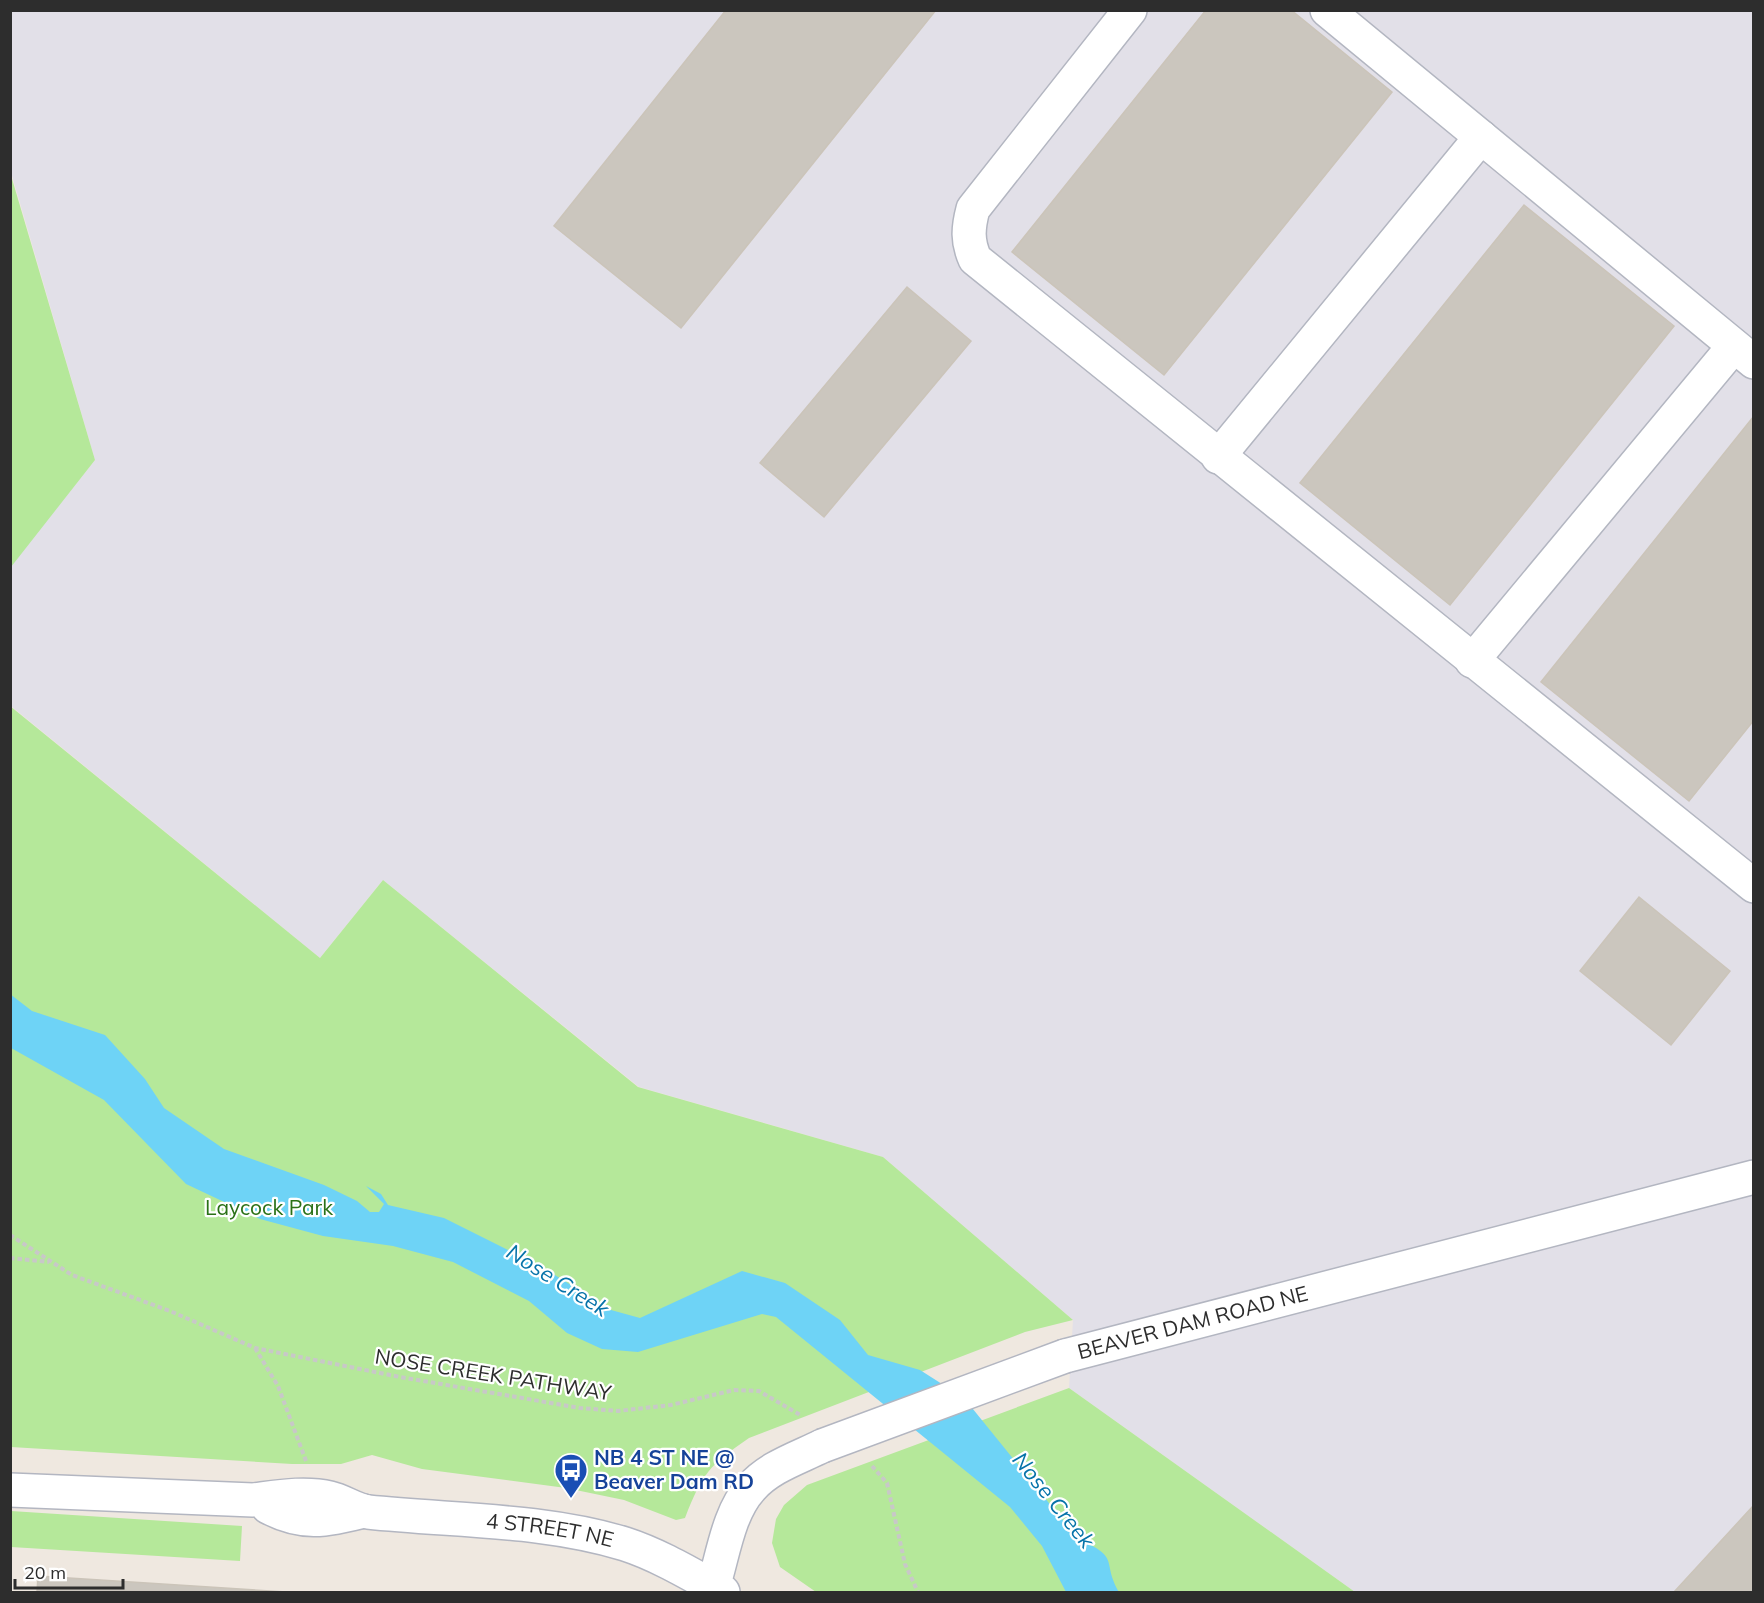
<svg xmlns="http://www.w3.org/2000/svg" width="1764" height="1603" font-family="Mulish,sans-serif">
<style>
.industrial{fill:#e2e0e8}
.green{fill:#b5e89a}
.water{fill:#6ed3f6}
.building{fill:#cbc6be;stroke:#cbc4b9;stroke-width:1.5}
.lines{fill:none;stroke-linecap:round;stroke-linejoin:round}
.minor-casing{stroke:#b3b6c1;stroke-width:36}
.path{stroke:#c8c8c8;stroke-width:4;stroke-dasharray:4.5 3;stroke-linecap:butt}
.minor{stroke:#fff;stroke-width:33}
.minor-bridge-casing{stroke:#b3b6c1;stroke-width:36;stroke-linecap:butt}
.minor-bridge{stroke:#fff;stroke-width:33}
.labels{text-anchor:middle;stroke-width:4.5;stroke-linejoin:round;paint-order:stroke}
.park-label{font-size:21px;fill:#2a7117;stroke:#fff}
.street-label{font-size:21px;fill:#2d2d2d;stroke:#fff}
.transit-label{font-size:21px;font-weight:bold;fill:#164399;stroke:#fff;text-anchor:start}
.water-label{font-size:22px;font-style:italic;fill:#0673a9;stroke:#fff}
</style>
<rect width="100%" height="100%" fill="#efe8e0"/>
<path class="industrial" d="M 11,11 L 1753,11 L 1753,1592 L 1355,1592 L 1069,1388 L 1073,1320 L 883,1157 L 639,1087 L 383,880 L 320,958 L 11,706 L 10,567 L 95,460 L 11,172 Z"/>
<path class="green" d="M 10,172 L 95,460 L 11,567 L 10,567 Z
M 10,706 L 320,958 L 383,880 L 638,1087 L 883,1157 L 1073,1320 L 1025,1332 L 749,1438 C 709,1466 703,1472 685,1518 L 676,1520 L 624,1500 L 566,1488 L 422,1469 L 372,1455 L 341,1464 L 292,1464 L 11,1447 Z
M 1069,1388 L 1355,1592 L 816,1592 L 780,1567 L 772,1543 L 776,1519 L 784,1505 L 807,1485 Z
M 11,1511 L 242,1526 L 240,1561 L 11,1547 Z"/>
<path class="water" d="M 10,994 L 32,1011 L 105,1035 L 145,1079 L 164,1108 L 224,1149 L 324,1185 L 357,1201 L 370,1212 L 379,1212 L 384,1204 L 366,1186 L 381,1194 L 388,1205 L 444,1218 L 542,1267 L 611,1310 L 640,1318 L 742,1271 L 785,1283 L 840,1320 L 868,1355 L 920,1370 L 964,1398 L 1078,1539 C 1122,1558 1101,1561 1119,1592 L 1066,1592 L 1042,1546 L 1010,1507 L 776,1317 L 762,1314 L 638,1352 L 602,1349 L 567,1333 L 529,1301 L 453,1262 L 393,1246 L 323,1236 L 260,1219 L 186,1184 L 104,1100 L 11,1048 Z"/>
<path class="building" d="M 726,10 L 936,10 L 681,328 L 554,226 Z
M 1206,10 L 1291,10 L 1392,92 L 1164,375 L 1012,252 Z
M 1524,205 L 1674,326 L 1450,605 L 1300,483 Z
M 907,287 L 971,341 L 824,517 L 760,463 Z
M 1754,416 L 1754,720 L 1689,801 L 1541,682 Z
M 1639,897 L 1730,971 L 1671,1045 L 1580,971 Z
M 1754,1505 L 1754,1592 L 1674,1592 Z
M 38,1576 L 286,1592 L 37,1592 Z"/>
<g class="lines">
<defs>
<g id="minor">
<path d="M 1130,10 L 973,209 C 968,228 967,241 975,259 L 1754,886"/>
<path d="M 1327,10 L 1754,362"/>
<path d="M 1218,457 L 1481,137"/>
<path d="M 1472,661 L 1734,346"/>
<path id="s1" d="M 1065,1356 L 1754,1177"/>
<path id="s2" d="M 10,1490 L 253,1500 C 277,1497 305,1492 330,1498 C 343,1501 355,1510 368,1512 C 453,1521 543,1519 625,1544 C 659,1555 692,1575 723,1592"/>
<path d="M 268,1507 C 304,1526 326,1520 364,1511"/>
<path d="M 713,1587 C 723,1556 728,1513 751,1488 C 769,1467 798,1458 822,1446"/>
</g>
</defs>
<use href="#minor" class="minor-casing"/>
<path class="path" d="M 10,1235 L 72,1275 L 170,1311 L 255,1348 L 400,1377 L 580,1408 L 618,1411 L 671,1405 L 734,1390 L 759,1391 L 802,1416
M 10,1258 L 49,1262
M 255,1348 L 278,1386 L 306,1461
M 872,1466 L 887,1483 L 905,1564 L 918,1592"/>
<use href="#minor" class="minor"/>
<defs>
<path id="minor-bridge" d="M 822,1446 L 1065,1356"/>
</defs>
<use href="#minor-bridge" class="minor-bridge-casing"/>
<use href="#minor-bridge" class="minor-bridge"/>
</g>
<defs>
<symbol id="bus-pin" viewBox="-11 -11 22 30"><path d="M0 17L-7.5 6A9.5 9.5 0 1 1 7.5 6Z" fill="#1a4fb4" stroke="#fff"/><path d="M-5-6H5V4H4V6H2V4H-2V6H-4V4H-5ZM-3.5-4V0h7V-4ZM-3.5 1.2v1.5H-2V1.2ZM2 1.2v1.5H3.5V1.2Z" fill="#fff"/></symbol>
</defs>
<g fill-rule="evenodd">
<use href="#bus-pin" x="552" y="1451" width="38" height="52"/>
</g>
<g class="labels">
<g class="park-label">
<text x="269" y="1215">Laycock Park</text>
</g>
<g class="street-label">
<text dy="7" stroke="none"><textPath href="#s1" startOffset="132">BEAVER DAM ROAD NE</textPath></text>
<text transform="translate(493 1375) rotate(9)" y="7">NOSE CREEK PATHWAY</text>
<text dy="7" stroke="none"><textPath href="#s2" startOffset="544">4 STREET NE</textPath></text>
</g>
<g class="transit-label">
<text x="594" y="1465">NB 4 ST NE @<tspan x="594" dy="24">Beaver Dam RD</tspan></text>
</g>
<g class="water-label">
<text transform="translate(558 1280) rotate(32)" y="8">Nose Creek</text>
<text transform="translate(1054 1500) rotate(51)" y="8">Nose Creek</text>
</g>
</g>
<rect width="1764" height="1603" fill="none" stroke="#2d2d2d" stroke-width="24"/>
<path d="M15 1579v9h108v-9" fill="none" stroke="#2d2d2d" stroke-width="3"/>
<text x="24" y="1579" font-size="18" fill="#2d2d2d" stroke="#ffffff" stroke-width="4.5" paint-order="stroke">20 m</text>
</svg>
